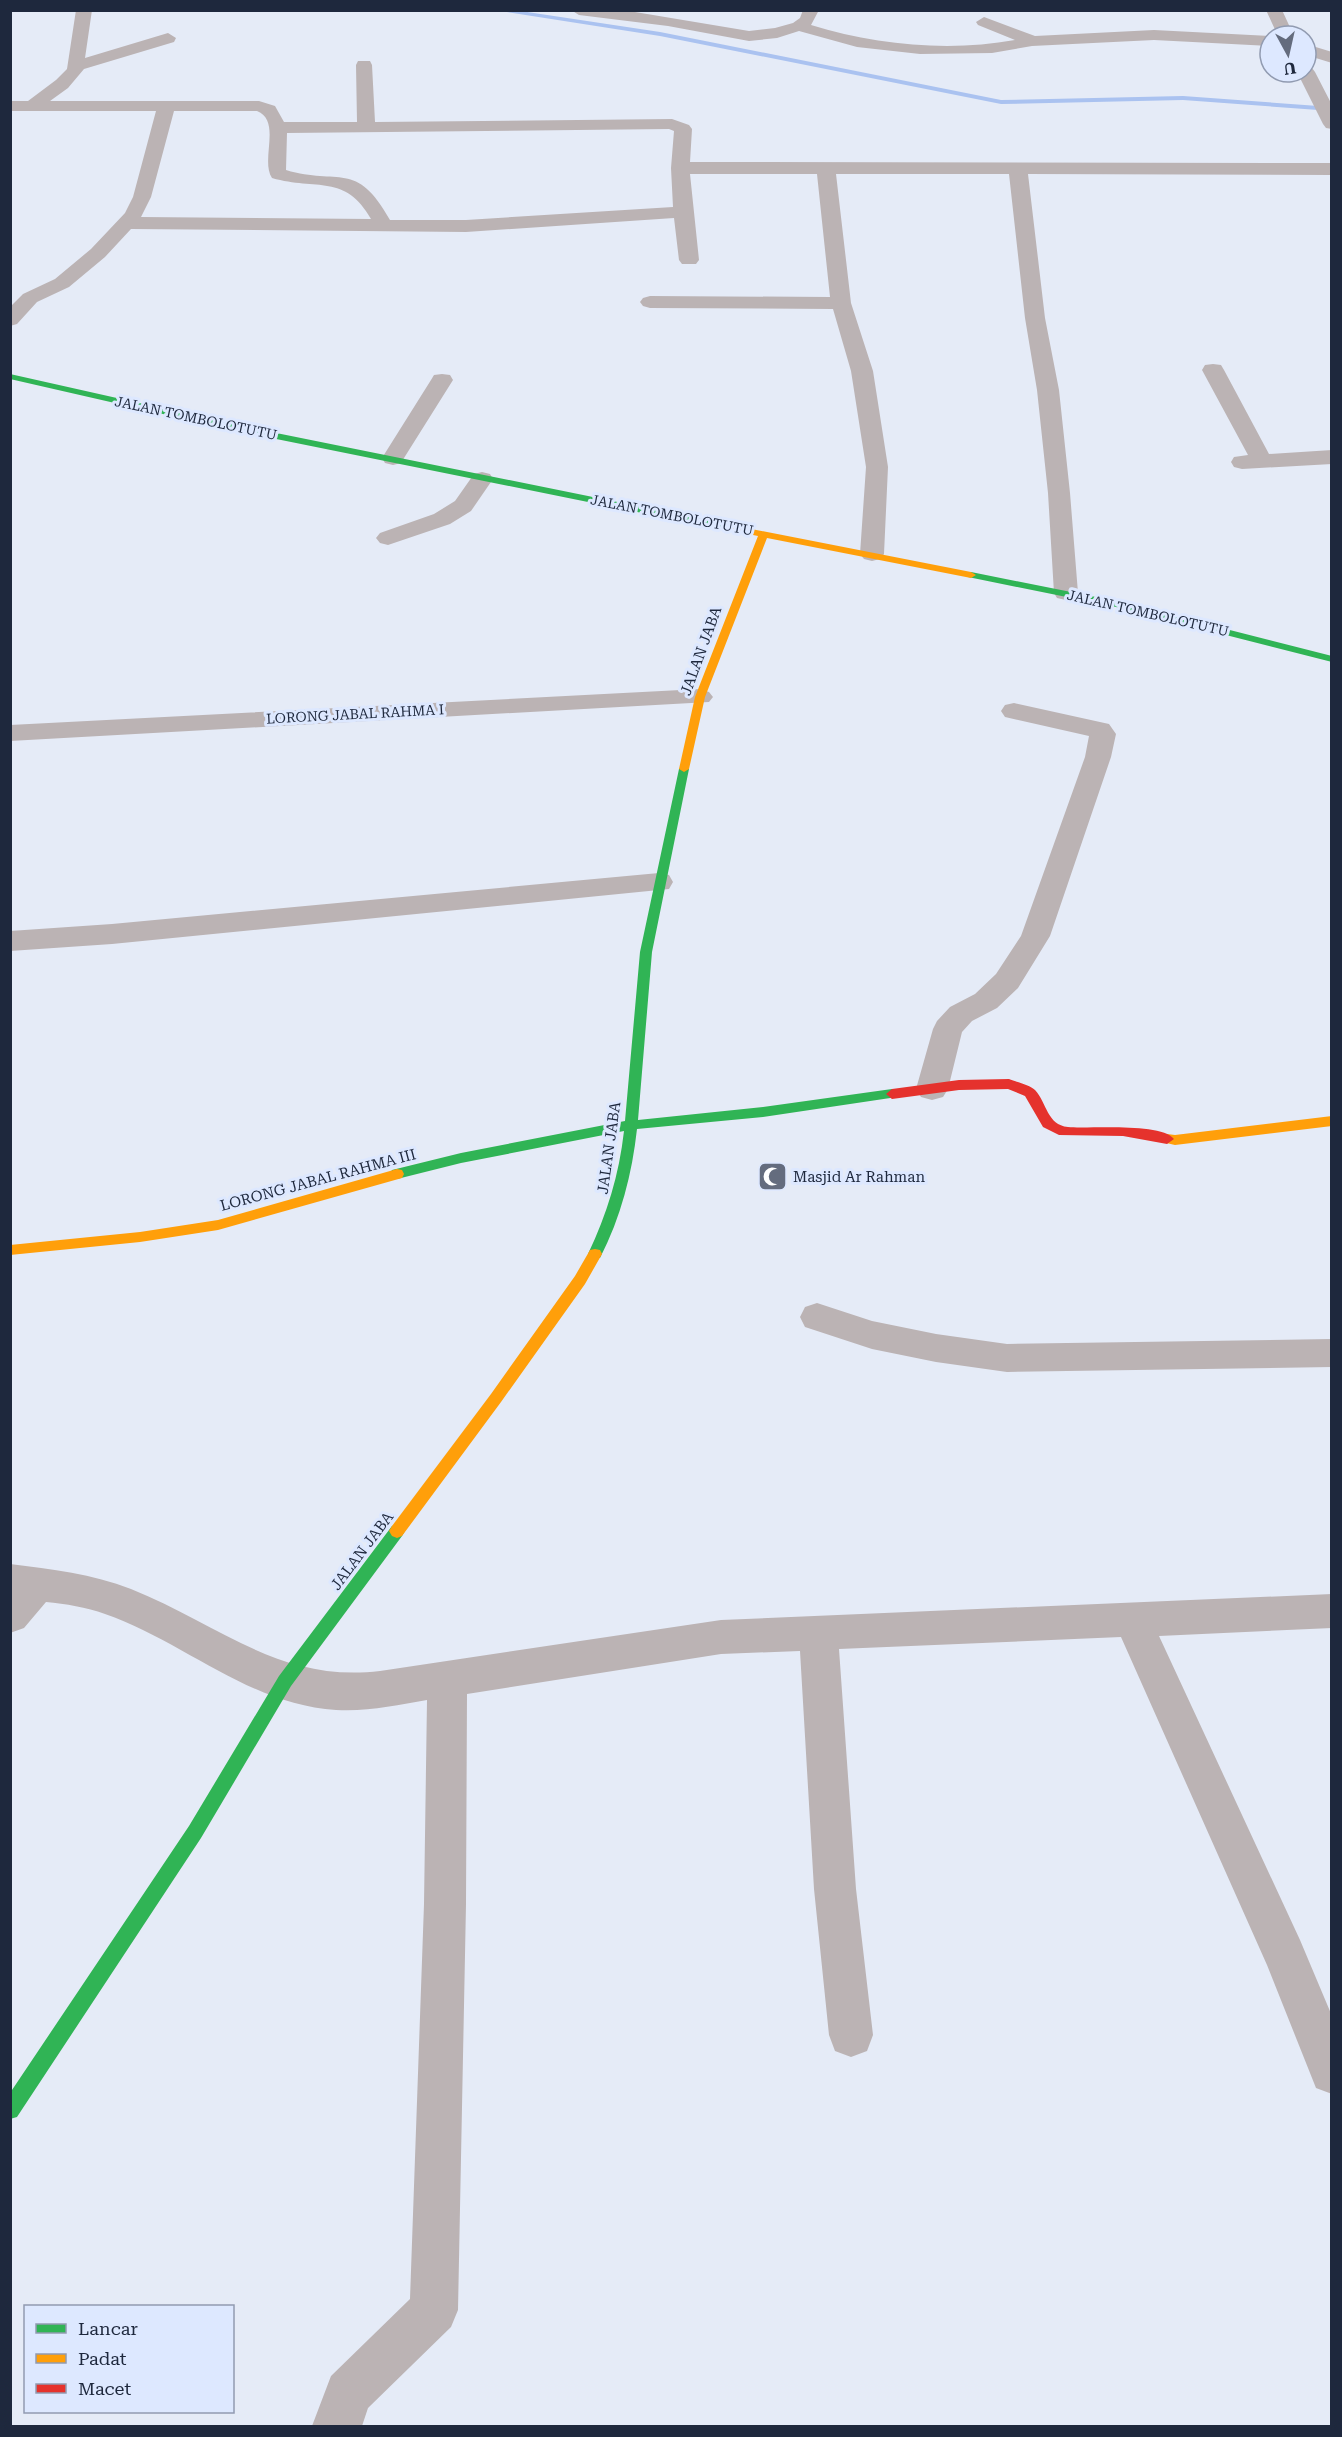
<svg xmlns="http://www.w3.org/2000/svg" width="1342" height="2437" font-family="'Roboto Serif',serif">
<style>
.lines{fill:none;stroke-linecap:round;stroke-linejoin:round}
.stream{fill:#aac2f0;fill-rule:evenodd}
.street{fill:#bbb3b4;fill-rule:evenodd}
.fast{fill:#30b455;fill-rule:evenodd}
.slow{fill:#ff9f0a;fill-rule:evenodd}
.jam{fill:#e5322d;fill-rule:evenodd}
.labels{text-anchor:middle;stroke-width:6;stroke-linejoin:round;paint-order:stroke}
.far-street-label{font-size:14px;fill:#1e283d;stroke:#dde8ff}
.street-label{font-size:15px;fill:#1e283d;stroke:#dde8ff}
.poi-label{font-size:15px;fill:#1e283d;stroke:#dde8ff;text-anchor:start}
</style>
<rect width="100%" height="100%" fill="#e5ebf7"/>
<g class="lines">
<path class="stream" d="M 494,10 L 514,10 L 660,32 L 1001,100 L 1183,96 L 1332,107 L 1332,111 L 1183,100 L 1001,104 L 660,36 Z"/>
<path class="street" d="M 76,10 L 92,10 L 85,58 L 168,33 L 176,38 L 174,42 L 84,69 L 68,88 L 50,101 L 259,101 L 275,106 L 284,122 L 357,122 L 356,65 L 358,61 L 370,61 L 372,65 L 375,122 L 672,119 L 689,125 L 692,129 L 690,162 L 1332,163 L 1332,175 L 1028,174 L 1045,318 L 1059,390 L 1070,493 L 1078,593 L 1075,598 L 1066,600 L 1057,598 L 1054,593 L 1048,493 L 1037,390 L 1025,318 L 1009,174 L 836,174 L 851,303 L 873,371 L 888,467 L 884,554 L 880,559 L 872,561 L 864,559 L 860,554 L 866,467 L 851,371 L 833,309 L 650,308 L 643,306 L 640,302 L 643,298 L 650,296 L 830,297 L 817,174 L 690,174 L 699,260 L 696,264 L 682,264 L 679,260 L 674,218 L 466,232 L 131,229 L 105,257 L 69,287 L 37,302 L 17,324 L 10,326 L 10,307 L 23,294 L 55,279 L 91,249 L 125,213 L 133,197 L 156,111 L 10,111 L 10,101 L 28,101 L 56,80 L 67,69 ZM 174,111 L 257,111 C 282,121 260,160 272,178 C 317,191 345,173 371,219 L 141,217 L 151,197 ZM 669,129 L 674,131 L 671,168 L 673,207 L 466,220 L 390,220 C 356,159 339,186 286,170 L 287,133 Z
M 571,10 L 623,10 L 749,31 L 775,28 L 793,23 L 800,18 L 803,10 L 819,10 L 811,25 C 876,45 949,52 1015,40 L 978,25 L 976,22 L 984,17 L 1035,36 L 1154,30 L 1270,36 L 1270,46 L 1154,40 L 1032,46 L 992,53 L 920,54 L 857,47 L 799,31 L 777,38 L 749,41 L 668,26 L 579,15 Z
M 1266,10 L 1282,10 L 1294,36 L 1278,36 Z
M 1306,44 L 1332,52 L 1332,63 L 1306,55 Z
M 1306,67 L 1312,68 L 1315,72 L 1332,105 L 1332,129 L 1326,128 L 1323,124 L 1297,72 L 1306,72 Z
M 1213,364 L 1221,365 L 1224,370 L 1269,454 L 1332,450 L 1332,464 L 1242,469 L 1234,467 L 1231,462 L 1234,457 L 1248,455 L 1202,370 L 1205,365 Z
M 442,374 L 450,375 L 453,380 L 404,458 L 401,463 L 393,465 L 385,463 L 382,458 L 431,380 L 434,375 Z
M 482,472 L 490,474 L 493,479 L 471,511 L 450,524 L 388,545 L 380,543 L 376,538 L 380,533 L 434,514 L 455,501 L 474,474 Z
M 700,689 L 709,692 L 713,697 L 709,702 L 10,741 L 10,725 Z
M 1014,703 L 1109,724 L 1116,734 L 1111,757 L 1050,936 L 1018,988 L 997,1008 L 972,1021 L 962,1032 L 948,1089 L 943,1097 L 932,1100 L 921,1097 L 916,1089 L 933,1029 L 937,1021 L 950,1007 L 975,994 L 996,974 L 1021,936 L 1085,757 L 1089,736 L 1005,717 L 1001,711 L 1005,705 Z
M 659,873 L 669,875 L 673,882 L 669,889 L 112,944 L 10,951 L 10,931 L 112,924 Z
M 817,1303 L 872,1321 L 936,1334 L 1007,1344 L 1332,1339 L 1332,1367 L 1007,1372 L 936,1362 L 872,1349 L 805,1327 L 800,1317 L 805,1307 Z
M 10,1564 C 52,1569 92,1574 131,1589 C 219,1624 279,1683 380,1671 L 721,1620 L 1332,1594 L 1332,1628 L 1159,1636 L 1300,1940 L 1332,2016 L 1332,2094 L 1316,2088 L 1267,1965 L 1121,1637 L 839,1649 L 856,1889 L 873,2035 L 867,2051 L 851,2057 L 835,2051 L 829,2035 L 814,1889 L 800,1651 L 721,1654 L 467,1694 L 466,1904 L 458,2310 L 451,2327 L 368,2408 L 362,2426 L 312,2426 L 331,2376 L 410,2299 L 424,1904 L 427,1700 C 397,1705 367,1712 336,1710 C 250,1705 183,1641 105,1614 C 86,1607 66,1604 46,1602 L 24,1628 L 10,1633 Z"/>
<path class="fast" d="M 10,374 L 237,425 L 736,526 L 741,529 L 736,532 L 237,431 L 10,379 Z
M 971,572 L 1116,601 L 1332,656 L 1332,662 L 1116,607 L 968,577 L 968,573 Z
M 684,766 L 689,769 L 652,952 L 638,1120 L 763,1107 L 892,1089 L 897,1091 L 898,1094 L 897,1097 L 763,1117 L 637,1129 C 632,1174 621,1217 600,1258 L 590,1258 L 588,1254 C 607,1214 619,1175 624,1131 L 461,1163 L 397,1179 L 392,1178 L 390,1174 L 392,1170 L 461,1153 L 625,1121 L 640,952 L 679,769 Z
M 397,1524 L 402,1526 L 405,1531 L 402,1536 L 291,1686 L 201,1838 L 17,2117 L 10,2119 L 10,2093 L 189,1826 L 279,1676 L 392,1526 Z"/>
<path class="slow" d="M 736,526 L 971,572 L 976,575 L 971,578 L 767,538 L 705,697 L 689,769 L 684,772 L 679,769 L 695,697 L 758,536 L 733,531 L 731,529 Z
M 1332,1116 L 1332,1126 L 1175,1145 L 1162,1142 L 1160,1139 L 1167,1134 L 1175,1135 Z
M 397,1169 L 402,1170 L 404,1174 L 402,1178 L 218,1230 L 140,1242 L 10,1255 L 10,1245 L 140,1232 L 218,1220 Z
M 595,1249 L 600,1250 L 602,1254 L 585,1284 L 501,1402 L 402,1536 L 397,1538 L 392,1536 L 389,1531 L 392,1526 L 491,1394 L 575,1276 L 590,1250 Z"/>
<path class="jam" d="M 1009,1079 C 1016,1082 1030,1085 1035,1090 C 1047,1103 1047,1125 1068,1127 C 1088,1129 1161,1122 1174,1139 L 1167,1144 L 1123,1136 L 1059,1135 L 1043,1127 L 1025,1096 L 1008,1089 L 959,1090 L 892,1099 L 886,1094 L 892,1089 L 959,1080 Z"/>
</g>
<defs>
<symbol id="mosque-square" viewBox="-11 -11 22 22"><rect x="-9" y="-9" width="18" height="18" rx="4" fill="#646c7e" stroke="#dde8ff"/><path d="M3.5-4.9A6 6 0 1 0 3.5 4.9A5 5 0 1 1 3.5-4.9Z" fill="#fff"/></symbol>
</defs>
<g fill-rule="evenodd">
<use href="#mosque-square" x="756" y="1160" width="33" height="33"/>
</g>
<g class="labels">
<g class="far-street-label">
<text transform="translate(196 418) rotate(12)" y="5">JALAN TOMBOLOTUTU</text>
<text transform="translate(672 515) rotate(11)" y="5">JALAN TOMBOLOTUTU</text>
<text transform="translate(1148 613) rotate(13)" y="5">JALAN TOMBOLOTUTU</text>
<text transform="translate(355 714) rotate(-3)" y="5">LORONG JABAL RAHMA I</text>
</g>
<g class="street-label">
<text transform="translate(701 651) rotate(-70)" y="5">JALAN JABA</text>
<text transform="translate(609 1148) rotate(-82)" y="5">JALAN JABA</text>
<text transform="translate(318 1180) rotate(-15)" y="5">LORONG JABAL RAHMA III</text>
<text transform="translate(362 1551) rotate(-53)" y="5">JALAN JABA</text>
</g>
<g class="poi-label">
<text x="793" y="1182">Masjid Ar Rahman</text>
</g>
</g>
<rect width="1342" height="2437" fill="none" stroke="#1e283d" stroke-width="24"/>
<rect x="24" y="2305" width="210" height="108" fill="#dde8ff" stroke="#919bb1" stroke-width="1.5"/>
<rect x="36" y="2324" width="30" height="9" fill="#30b455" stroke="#919bb1" stroke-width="1.5"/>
<text x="78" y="2335" font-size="18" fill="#1e283d">Lancar</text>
<rect x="36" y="2354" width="30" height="9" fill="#ff9f0a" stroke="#919bb1" stroke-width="1.5"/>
<text x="78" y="2365" font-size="18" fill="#1e283d">Padat</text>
<rect x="36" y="2384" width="30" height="9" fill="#e5322d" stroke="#919bb1" stroke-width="1.5"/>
<text x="78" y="2395" font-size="18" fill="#1e283d">Macet</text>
<g transform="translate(1288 54) rotate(172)"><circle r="28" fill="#dde8ff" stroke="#919bb1" stroke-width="1.5"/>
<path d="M0-4.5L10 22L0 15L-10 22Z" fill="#646c7e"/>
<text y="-9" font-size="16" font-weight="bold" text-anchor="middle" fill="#1e283d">U</text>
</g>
</svg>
